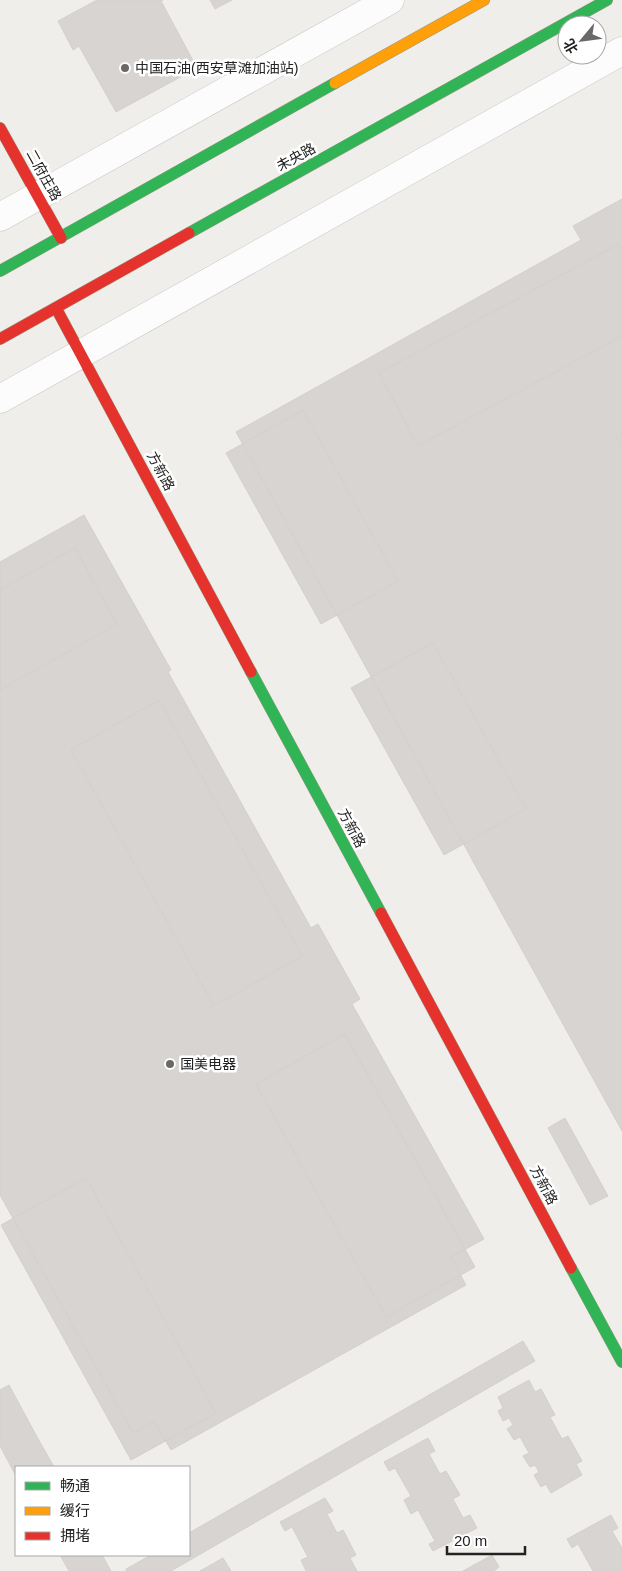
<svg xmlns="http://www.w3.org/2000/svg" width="622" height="1571" font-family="Helvetica,'Noto Sans SC',sans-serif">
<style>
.building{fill:#d7d4d2;stroke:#d3d0cc}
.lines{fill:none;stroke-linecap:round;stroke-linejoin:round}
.street-casing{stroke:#c9c8c7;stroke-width:29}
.fast-casing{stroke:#999a82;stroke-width:12}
.slow-casing{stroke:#999a82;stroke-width:12}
.jam-casing{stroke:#999a82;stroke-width:12}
.street{stroke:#fdfcfc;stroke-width:28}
.fast{stroke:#30b455;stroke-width:11}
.slow{stroke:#ff9f0a;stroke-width:11}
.jam{stroke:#e5322d;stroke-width:11}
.poi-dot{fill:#6a6968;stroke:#fff;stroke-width:2}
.labels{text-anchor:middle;stroke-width:5;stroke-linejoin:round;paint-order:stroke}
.poi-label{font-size:14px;fill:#222;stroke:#fff;text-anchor:start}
.street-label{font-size:14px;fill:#222;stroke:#fff}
</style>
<rect width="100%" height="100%" fill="#f0eeeb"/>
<path class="building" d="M 97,0 L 163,0 L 161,1 L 197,68 L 116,112 L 79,46 L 73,50 L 58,21 Z
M 210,0 L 232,0 L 215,9 Z
M 622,199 L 622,1131 L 236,432 L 581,240 L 573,226 Z
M 619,244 L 622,249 L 622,336 L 418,446 L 379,373 Z
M 303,410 L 398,581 L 321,624 L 226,453 Z
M 622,434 L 622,447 L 616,437 Z
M 84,515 L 171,670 L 168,672 L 311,928 L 318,924 L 360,999 L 352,1004 L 484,1239 L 451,1257 L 466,1285 L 171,1450 L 154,1421 L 133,1433 L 0,1195 L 0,562 Z
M 75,548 L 117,624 L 0,690 L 0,590 Z
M 433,643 L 526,809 L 444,855 L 351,688 Z
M 159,700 L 302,956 L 214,1006 L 71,750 Z
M 345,1034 L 475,1267 L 386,1317 L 256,1084 Z
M 565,1118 L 608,1196 L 590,1205 L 548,1128 Z
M 86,1178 L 216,1413 L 131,1460 L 1,1225 Z
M 523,1341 L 535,1361 L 171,1571 L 126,1571 L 126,1569 L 151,1555 L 189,1555 L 189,1533 Z
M 529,1380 L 535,1392 L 541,1389 L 555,1415 L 550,1417 L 562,1439 L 568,1436 L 582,1461 L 576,1464 L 582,1475 L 551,1493 L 546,1484 L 541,1487 L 534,1475 L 539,1472 L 535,1465 L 530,1467 L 523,1456 L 529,1453 L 520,1437 L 514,1440 L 507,1429 L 513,1425 L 509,1418 L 503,1421 L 498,1411 L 503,1408 L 498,1397 Z
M 9,1385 L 37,1437 L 54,1467 L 16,1467 L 16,1476 L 0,1446 L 0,1390 Z
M 428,1438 L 435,1451 L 429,1454 L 440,1474 L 446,1471 L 460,1495 L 453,1499 L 463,1518 L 470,1515 L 477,1528 L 433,1551 L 429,1544 L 435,1541 L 418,1510 L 411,1514 L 404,1500 L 411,1496 L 395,1468 L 389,1471 L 384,1462 Z
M 325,1498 L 333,1511 L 327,1514 L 337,1533 L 343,1530 L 356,1555 L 350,1558 L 357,1571 L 306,1571 L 301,1560 L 308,1557 L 292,1527 L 285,1531 L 280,1522 Z
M 611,1515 L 618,1528 L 612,1531 L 622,1548 L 622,1571 L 593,1571 L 578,1544 L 572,1548 L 567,1539 Z
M 60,1555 L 102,1555 L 111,1571 L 69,1571 Z
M 492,1555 L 499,1567 L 494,1571 L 463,1571 Z
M 223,1558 L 231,1571 L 200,1571 Z"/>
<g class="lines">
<defs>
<path id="street" d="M 0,217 L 390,0
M 0,399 L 622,51"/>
<path id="fast" d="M 189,233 L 607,0
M 0,271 L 335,83
M 251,672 L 381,913
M 571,1268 L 622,1362"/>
<path id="slow" d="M 335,83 L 484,0"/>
<path id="jam" d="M 0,128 L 61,238
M 56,308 L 251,672
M 0,339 L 189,233
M 381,913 L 571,1268"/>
</defs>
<use href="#street" class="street-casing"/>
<use href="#fast" class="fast-casing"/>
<use href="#slow" class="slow-casing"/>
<use href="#jam" class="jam-casing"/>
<use href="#street" class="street"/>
<use href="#fast" class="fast"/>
<use href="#slow" class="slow"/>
<use href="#jam" class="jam"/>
</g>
<g class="poi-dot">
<circle cx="125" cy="68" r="5"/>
<circle cx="170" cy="1064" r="5"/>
</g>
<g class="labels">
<g class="poi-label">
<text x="135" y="73">中国石油(西安草滩加油站)</text>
<text x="180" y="1069">国美电器</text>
</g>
<g class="street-label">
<text transform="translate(296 157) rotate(-29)" y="5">未央路</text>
<text transform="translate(44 175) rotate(61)" y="5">二府庄路</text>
<text transform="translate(161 471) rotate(62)" y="5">方新路</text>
<text transform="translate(352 828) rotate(62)" y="5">方新路</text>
<text transform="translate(544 1185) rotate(62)" y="5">方新路</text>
</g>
</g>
<rect x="15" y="1466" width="175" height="90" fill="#ffffff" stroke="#a7a7a7"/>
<rect x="25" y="1482" width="25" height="8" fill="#30b455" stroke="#a7a7a7"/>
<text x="60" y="1491" font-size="15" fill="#222222">畅通</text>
<rect x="25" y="1507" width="25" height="8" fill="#ff9f0a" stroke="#a7a7a7"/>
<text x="60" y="1516" font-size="15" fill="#222222">缓行</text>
<rect x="25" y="1532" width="25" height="8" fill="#e5322d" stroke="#a7a7a7"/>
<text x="60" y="1541" font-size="15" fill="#222222">拥堵</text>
<g transform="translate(582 40) rotate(241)"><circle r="24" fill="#ffffff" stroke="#a7a7a7"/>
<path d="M0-4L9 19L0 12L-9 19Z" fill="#6a6968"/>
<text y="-8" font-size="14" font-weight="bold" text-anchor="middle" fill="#222222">北</text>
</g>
<path d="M447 1546v8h78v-8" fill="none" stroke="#222222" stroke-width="2.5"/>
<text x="454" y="1546" font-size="15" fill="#222222" stroke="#ffffff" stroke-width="4" paint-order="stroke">20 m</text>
</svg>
